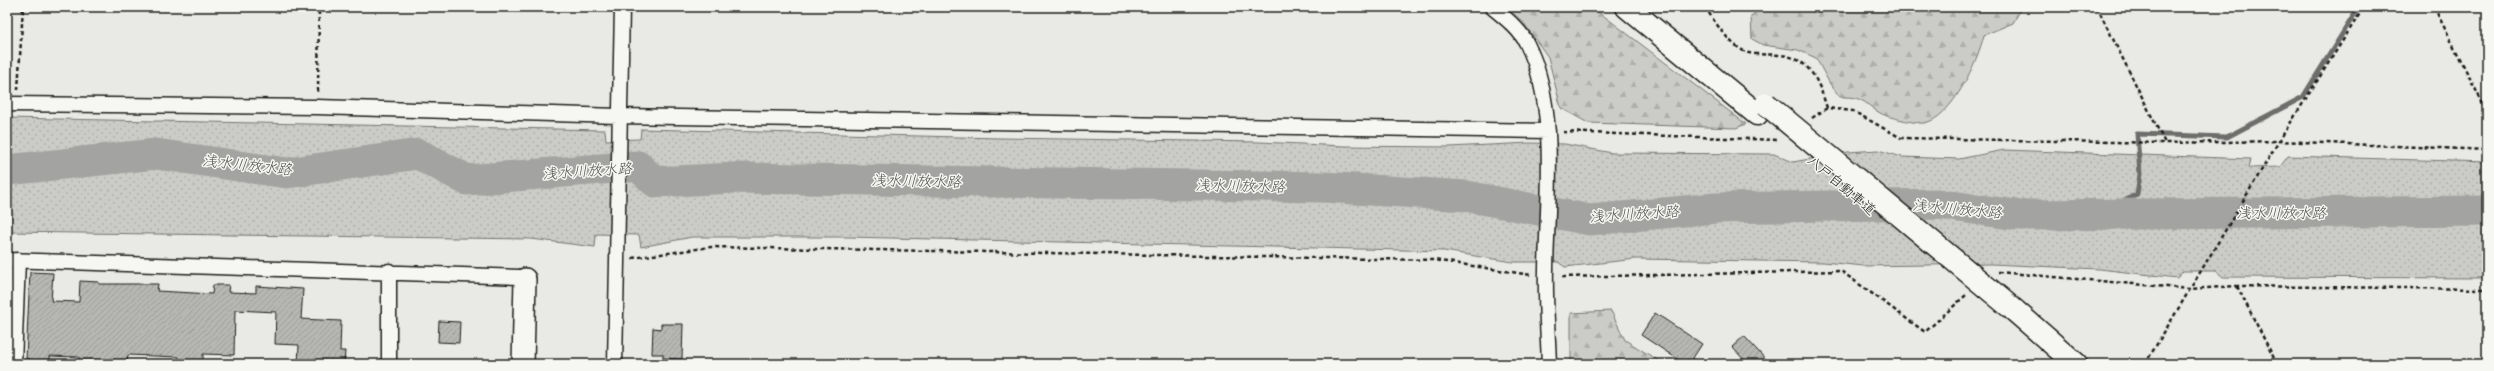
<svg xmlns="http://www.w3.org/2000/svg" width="2494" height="371" font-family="Delius,'Klee One',sans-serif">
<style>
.green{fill:url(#green-dots);stroke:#747472}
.forest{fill:url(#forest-firs);stroke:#747472}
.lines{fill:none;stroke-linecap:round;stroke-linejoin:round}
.stream{stroke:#6d6d6c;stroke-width:5}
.river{stroke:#a3a3a1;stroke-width:31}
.building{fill:url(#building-hatch);stroke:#1c1c1c}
.street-casing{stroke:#1c1c1c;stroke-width:17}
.secondary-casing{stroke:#1c1c1c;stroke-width:24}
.highway-casing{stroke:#1c1c1c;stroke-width:25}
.path{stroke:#1c1c1c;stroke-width:2.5;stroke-dasharray:4 3;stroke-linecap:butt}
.street{stroke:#f6f6f2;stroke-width:14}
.secondary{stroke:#f6f6f2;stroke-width:21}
.highway{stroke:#f6f6f2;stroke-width:22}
.highway-bridge-casing{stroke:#1c1c1c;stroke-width:25;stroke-linecap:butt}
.highway-bridge{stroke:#f6f6f2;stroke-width:22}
.labels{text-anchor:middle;stroke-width:3;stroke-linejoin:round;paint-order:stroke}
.street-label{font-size:14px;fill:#1c1c1c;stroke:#f6f6f2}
.water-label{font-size:15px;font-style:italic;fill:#525251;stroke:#f6f6f2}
</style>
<defs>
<pattern id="green-dots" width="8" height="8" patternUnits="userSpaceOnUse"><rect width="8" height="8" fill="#cbcbc7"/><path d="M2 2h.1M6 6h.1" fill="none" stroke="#aeaeaa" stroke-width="1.8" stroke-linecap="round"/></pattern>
<pattern id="forest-firs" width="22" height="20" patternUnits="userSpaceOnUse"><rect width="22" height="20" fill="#cbcbc7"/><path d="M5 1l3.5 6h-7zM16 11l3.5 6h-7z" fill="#aeaeaa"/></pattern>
<pattern id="building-hatch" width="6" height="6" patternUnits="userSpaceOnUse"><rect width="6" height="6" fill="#b6b6b3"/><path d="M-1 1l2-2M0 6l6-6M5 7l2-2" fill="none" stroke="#9c9c99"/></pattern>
</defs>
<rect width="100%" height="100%" fill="#e9e9e5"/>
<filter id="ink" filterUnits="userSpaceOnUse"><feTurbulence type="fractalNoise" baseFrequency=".025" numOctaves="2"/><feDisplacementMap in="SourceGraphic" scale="8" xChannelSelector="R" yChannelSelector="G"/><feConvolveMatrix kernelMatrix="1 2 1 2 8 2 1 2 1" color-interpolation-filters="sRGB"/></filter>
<g filter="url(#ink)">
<path class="green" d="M 7,118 L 605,130 L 606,140 L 640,139 L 641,129 L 999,138 L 1259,142 L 1344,146 L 1449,147 L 1530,143 L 1565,144 L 1612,153 L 1774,154 L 1793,162 L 1848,152 L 1878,150 L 1902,157 L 1959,159 L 2004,150 L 2251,159 L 2249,168 L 2280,167 L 2288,156 L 2487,162 L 2487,278 L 2223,277 L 2216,271 L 2183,271 L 2177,278 L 2099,269 L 1991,264 L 1864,266 L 1823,262 L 1636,259 L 1565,267 L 1558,262 L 1512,262 L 1444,251 L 848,237 L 692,237 L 641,247 L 639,235 L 596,234 L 595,247 L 531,239 L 7,232 Z"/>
<path class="forest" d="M 1506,7 L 1592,7 L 1746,124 L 1736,128 L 1588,123 L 1561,108 L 1548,57 L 1523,22 Z
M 1762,7 L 2022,7 L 2013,23 L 1984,35 C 1978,60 1952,119 1924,123 C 1918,124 1893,118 1887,116 C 1865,108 1869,96 1840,97 L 1830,84 L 1816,58 L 1798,50 L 1763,45 L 1752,39 L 1751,16 Z
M 1611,311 L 1625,340 L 1664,364 L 1571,364 L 1571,313 Z"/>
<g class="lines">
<path class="stream" d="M 2107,214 L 2118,205 L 2137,194 L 2140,174 L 2137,134 L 2227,137 L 2303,97 L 2359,7"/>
<path class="river" d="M 7,170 L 156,154 L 287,173 L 418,154 L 467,180 L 638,166 L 655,182 L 734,178 L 1323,187 L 1466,196 L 1590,220 L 1716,208 L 1937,204 L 2017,215 L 2487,211"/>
</g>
<path class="building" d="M 30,272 L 53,273 L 51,301 L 79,302 L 80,281 L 99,282 L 99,284 L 158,284 L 157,291 L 212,294 L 213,285 L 229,285 L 228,292 L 256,293 L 256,286 L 303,289 L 301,319 L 341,321 L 340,351 L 345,351 L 344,364 L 298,364 L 299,345 L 275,344 L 276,312 L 235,310 L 234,355 L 203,354 L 203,364 L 179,364 L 179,357 L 128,355 L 127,362 L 79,361 L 79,357 L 50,356 L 50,364 L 30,364 L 30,359 L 26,359 Z
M 1655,313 L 1702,344 L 1689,364 L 1685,364 L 1641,335 Z
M 439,321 L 460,322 L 459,343 L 438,342 Z
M 661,324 L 683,324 L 682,359 L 663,358 L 663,354 L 652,354 L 653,328 L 661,329 Z
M 1744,336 L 1770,364 L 1748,364 L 1732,347 Z"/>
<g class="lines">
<defs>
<path id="street" d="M 1492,7 C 1505,18 1520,29 1527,44 C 1559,107 1547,201 1546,270 C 1545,301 1548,333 1549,364
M 7,104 L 317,107 L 618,116 L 1548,131
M 7,260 L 520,277 L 525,279
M 14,364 L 18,260
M 389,364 L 389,271
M 615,364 L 622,7"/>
<path id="secondary" d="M 523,364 L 525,279"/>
<path id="highway" d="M 1627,7 L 1757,114
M 2014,310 L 2076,364"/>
</defs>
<use href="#street" class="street-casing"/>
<use href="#secondary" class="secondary-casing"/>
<use href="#highway" class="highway-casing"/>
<path class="path" d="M 1705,7 C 1715,22 1731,48 1749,53 C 1759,55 1771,54 1780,55 C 1811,58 1819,83 1827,108
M 2097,7 L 2165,143
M 2434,7 L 2487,112
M 18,90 L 23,7
M 318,92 L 319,7
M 1812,118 L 1827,108 L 1853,111 L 1901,138 L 2165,143 L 2279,141 L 2487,150
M 1563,132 L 1779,140
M 632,258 L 711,247 L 1434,260 L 1531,275
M 1998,272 L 2190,289 L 2237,286 L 2487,289
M 1562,277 L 1841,271 L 1925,332 L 1966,295
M 2237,286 L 2277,364
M 2145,364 L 2279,141 L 2364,7"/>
<use href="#street" class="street"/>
<use href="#secondary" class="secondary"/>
<use href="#highway" class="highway"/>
<defs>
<path id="highway-bridge" d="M 1766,104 L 2014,310"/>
</defs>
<use href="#highway-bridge" class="highway-bridge-casing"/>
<use href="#highway-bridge" class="highway-bridge"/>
</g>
</g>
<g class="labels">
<g class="street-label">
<text transform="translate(1842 185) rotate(40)" y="5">八戸自動車道</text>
</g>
<g class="water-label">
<text transform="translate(247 165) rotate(6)" y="5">浅水川放水路</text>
<text transform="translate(587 171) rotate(-4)" y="5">浅水川放水路</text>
<text transform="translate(916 181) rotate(1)" y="5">浅水川放水路</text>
<text transform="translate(1240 186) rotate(1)" y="5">浅水川放水路</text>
<text transform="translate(1957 209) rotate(5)" y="5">浅水川放水路</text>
<text x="2281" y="218">浅水川放水路</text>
<text transform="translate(1634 214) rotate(-4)" y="5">浅水川放水路</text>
</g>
</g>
<rect width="2494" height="371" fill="none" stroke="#f6f6f2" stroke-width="24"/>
<rect x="12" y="12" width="2470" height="347" fill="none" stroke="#1c1c1c" stroke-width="1.5" filter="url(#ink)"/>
</svg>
